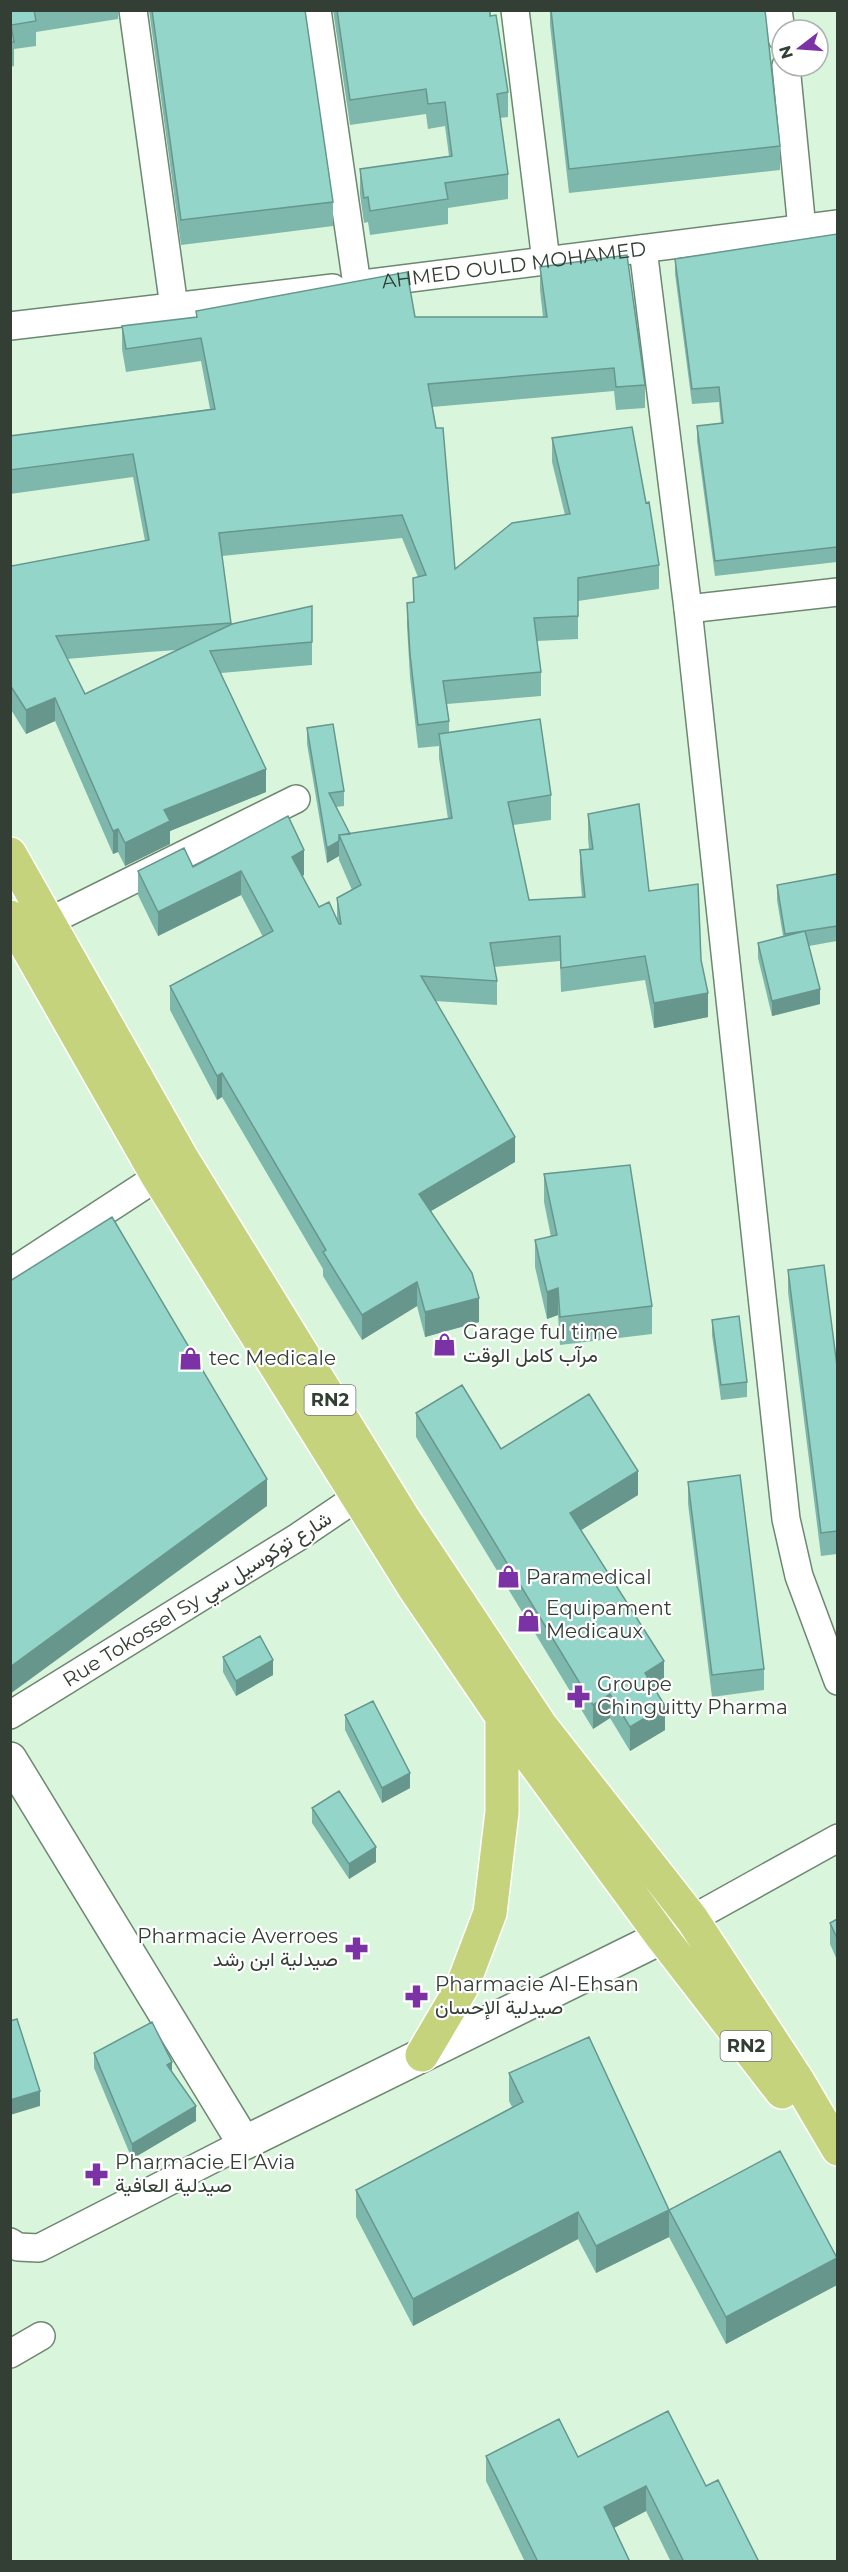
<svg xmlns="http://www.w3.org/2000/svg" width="848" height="2572" font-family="Montserrat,Vazirmatn,sans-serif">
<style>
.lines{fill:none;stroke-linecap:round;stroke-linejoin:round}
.street-casing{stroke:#6d8770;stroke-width:30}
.secondary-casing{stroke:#6d8770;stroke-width:36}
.highway-casing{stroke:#fff;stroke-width:36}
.street{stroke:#fff;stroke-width:27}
.secondary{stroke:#fff;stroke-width:33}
.highway{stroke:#c5d37c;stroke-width:33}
.wall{fill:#7eb8ad;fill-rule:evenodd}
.shaded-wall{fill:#67968d}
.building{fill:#93d6c9;stroke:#67968d;stroke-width:1.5}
.labels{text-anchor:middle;stroke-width:4.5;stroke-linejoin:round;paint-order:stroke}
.shield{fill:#fff;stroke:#707871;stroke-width:1.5}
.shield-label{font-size:18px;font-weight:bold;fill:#333e34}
.street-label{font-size:20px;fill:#333e34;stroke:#fff}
.poi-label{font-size:20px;fill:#333e34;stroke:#fff;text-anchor:start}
</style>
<rect width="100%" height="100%" fill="#d9f6dc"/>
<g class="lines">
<defs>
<g id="street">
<path d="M 133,10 L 174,307"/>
<path d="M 317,10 L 357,285"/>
<path d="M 515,10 L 546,261"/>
<path d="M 778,10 L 782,38"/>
<path d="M 786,66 L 802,229"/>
<path d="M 643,249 L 688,609 L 786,1519 L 799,1576 L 838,1681"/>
<path id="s1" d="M 371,283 L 838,224"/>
<path d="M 10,326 L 333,288"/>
<path d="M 688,609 L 838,592"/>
<path d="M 48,922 L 296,799"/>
<path d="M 10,1273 L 174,1166"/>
<path d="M 10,1715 L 298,1537 L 375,1485"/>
<path d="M 692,1919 L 838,1838"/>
<path d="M 10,2242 L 18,2247 L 39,2248 L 244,2143"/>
<path d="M 10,2354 L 41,2336"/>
</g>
<path id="secondary" d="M 10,1759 L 244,2143 L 662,1937 L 692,1919"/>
<path id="highway" d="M 10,854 L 183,1160 L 402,1516 L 541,1726 L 692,1919 L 798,2081 L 838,2149
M 10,917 L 158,1177 L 415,1589 L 522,1746 L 662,1937 L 782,2092
M 422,2055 L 462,1987 L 490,1913 L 502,1812 L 502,1718 L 507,1715"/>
</defs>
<use href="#street" class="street-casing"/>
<use href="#secondary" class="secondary-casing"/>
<use href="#highway" class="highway-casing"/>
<use href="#street" class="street"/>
<use href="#secondary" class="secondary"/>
<use href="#highway" class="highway"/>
</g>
<path class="wall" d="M 10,10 L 118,10 L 118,19 L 36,32 L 36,46 L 14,49 L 14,66 L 10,67 Z
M 149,10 L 305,10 L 333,202 L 333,226 L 181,245 Z
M 333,10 L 490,10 L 508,92 L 508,117 L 500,118 L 508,174 L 508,199 L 448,208 L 448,224 L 370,235 L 368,222 L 364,223 L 360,194 L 360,169 L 449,156 L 445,126 L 428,129 L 426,114 L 350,125 Z
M 550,10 L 765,10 L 780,146 L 780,170 L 569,193 L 550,25 Z
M 837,234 L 837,562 L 715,576 L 697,441 L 697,426 L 721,423 L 719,402 L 692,404 L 675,274 L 675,259 Z
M 540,267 L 645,385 L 645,408 L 616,410 L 614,391 L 432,407 L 455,569 L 565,515 L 552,462 L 552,438 L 646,503 L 659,565 L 659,589 L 578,601 L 578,639 L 537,641 L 541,672 L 541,696 L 447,704 L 449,721 L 449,733 L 551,795 L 551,820 L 513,825 L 529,900 L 582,897 L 580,874 L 580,850 L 589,849 L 588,838 L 588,814 L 649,891 L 701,960 L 708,1017 L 654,1028 L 645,980 L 561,992 L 560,961 L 494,967 L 497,981 L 497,1005 L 435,1001 L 515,1162 L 431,1211 L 479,1322 L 425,1337 L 417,1306 L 362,1340 L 323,1276 L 323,1269 L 222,1097 L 217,1100 L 170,1010 L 170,986 L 263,937 L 241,895 L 158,936 L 138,895 L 138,871 L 193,867 L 304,875 L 302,876 L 319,907 L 337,919 L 337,898 L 352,890 L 339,860 L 339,856 L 327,863 L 307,744 L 307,728 L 344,791 L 344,806 L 336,807 L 350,834 L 448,819 L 439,758 L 439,746 L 418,748 L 410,677 L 407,626 L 407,603 L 413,602 L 413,578 L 418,577 L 402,538 L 222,556 L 231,624 L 312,606 L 312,665 L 221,673 L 266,792 L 170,831 L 170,844 L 125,866 L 118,852 L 113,854 L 55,721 L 26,734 L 10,708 L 10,561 L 12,566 L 145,541 L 133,477 L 10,494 L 10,436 L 210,409 L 201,361 L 126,372 L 122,349 L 122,326 L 196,317 L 196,311 L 415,317 L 543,317 L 540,290 ZM 177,650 L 85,694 L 67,659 L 148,652 Z
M 837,874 L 837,941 L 809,946 L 820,1004 L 772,1016 L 758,958 L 758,943 L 783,936 L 777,900 L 777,885 Z
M 544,1174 L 652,1306 L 652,1334 L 560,1345 L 558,1315 L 547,1319 L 535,1267 L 535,1240 L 551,1237 L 544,1202 Z
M 788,1270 L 837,1366 L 837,1554 L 821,1556 L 788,1292 Z
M 712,1320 L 747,1382 L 747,1397 L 721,1400 L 712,1335 Z
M 416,1413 L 501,1449 L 638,1495 L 581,1530 L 664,1685 L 655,1690 L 665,1730 L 630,1751 L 610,1718 L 593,1729 L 416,1437 Z
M 688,1482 L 764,1669 L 764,1690 L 712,1697 L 688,1504 Z
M 223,1657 L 273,1675 L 236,1696 L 223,1672 Z
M 345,1715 L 410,1788 L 382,1803 L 345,1730 Z
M 312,1808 L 376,1862 L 349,1879 L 312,1823 Z
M 837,1919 L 837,1960 L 830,1944 L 830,1923 Z
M 94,2053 L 172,2071 L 196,2121 L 132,2159 L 94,2068 Z
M 509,2073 L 669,2210 L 837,2285 L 726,2344 L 669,2237 L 596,2273 L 578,2239 L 413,2326 L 356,2217 L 356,2190 L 512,2107 L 509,2101 Z
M 486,2456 L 578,2457 L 706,2486 L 759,2562 L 671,2562 L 646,2511 L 614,2528 L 630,2562 L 525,2562 L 486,2481 Z"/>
<path class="shaded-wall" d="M 55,698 L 55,721 L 26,734 L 26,710 Z
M 266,769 L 266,792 L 170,831 L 170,844 L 125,866 L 125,843 L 164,810 Z
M 118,829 L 118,852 L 113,854 L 113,831 Z
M 339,841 L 339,856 L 327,863 L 327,848 Z
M 304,850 L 304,875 L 292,882 L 292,857 Z
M 241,871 L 241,895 L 158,936 L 158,912 Z
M 820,989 L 820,1004 L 772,1016 L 772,1001 Z
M 708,993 L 708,1017 L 654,1028 L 654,1003 Z
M 222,1073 L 222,1097 L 217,1100 L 217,1076 Z
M 515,1137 L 515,1162 L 419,1218 L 419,1194 Z
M 417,1282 L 417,1306 L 362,1340 L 362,1315 Z
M 558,1288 L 558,1315 L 547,1319 L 547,1292 Z
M 479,1298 L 479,1322 L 425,1337 L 425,1312 Z
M 638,1471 L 638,1495 L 570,1537 L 570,1513 Z
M 267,1479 L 267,1506 L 10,1694 L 10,1667 Z
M 273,1660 L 273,1675 L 236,1696 L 236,1681 Z
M 664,1661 L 664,1685 L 645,1697 L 645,1673 Z
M 610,1694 L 610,1718 L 593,1729 L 593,1705 Z
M 665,1706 L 665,1730 L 630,1751 L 630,1727 Z
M 410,1773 L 410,1788 L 382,1803 L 382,1788 Z
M 376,1847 L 376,1862 L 349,1879 L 349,1864 Z
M 172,2062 L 172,2077 L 167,2065 Z
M 40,2091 L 40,2106 L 10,2115 L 10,2100 Z
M 196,2106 L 196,2121 L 132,2159 L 132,2144 Z
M 669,2210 L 669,2237 L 596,2273 L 596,2246 Z
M 578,2212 L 578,2239 L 413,2326 L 413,2299 Z
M 837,2258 L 837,2285 L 726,2344 L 726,2317 Z
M 646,2486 L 646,2511 L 604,2533 L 604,2507 Z"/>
<path class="building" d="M 10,10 L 34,10 L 36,21 L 11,25 L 14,42 L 10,42 Z
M 152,10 L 305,10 L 333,202 L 181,220 Z
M 337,10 L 490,10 L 490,16 L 496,15 L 508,92 L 497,94 L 508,174 L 445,183 L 448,199 L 370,211 L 368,197 L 364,198 L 360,169 L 452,156 L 445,102 L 428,104 L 426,89 L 350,100 Z
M 551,10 L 765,10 L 780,146 L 569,169 Z
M 837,234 L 837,547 L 715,561 L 697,426 L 723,423 L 719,387 L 692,389 L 675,259 Z
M 627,255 L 645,385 L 616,387 L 614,368 L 428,384 L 436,428 L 443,428 L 455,569 L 512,523 L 570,514 L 552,438 L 632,427 L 646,503 L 649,502 L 659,565 L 578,578 L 578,616 L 534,618 L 541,672 L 443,681 L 449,721 L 418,725 L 410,654 L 407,603 L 414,602 L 413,578 L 426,575 L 402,515 L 219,533 L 231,623 L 56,636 L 85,694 L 232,624 L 312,606 L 312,642 L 210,651 L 266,769 L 164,810 L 170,821 L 125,843 L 118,829 L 113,831 L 55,698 L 26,710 L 10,685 L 10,561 L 12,566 L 149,540 L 133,454 L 10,470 L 10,436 L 215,409 L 201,338 L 126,349 L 122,326 L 197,317 L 196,311 L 407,272 L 415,317 L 547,317 L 540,267 Z
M 540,719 L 551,795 L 508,802 L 529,900 L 585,897 L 580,850 L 593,849 L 588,814 L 639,804 L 649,891 L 698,884 L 701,960 L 708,993 L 654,1003 L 645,956 L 561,968 L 560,936 L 490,943 L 497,981 L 421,976 L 515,1137 L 419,1194 L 472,1273 L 479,1298 L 425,1312 L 417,1282 L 362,1315 L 323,1252 L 326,1250 L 222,1073 L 217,1076 L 170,986 L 273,931 L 241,871 L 158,912 L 138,871 L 184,848 L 193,867 L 288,816 L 304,850 L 292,857 L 319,907 L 329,902 L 339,924 L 341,924 L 337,898 L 361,885 L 339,835 L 452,818 L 439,734 Z
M 333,724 L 344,791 L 329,793 L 350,834 L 339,835 L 339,841 L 327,848 L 307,728 Z
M 837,874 L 837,926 L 785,934 L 777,885 Z
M 805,931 L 820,989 L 772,1001 L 758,943 Z
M 630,1165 L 652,1306 L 560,1317 L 558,1288 L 547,1292 L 535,1240 L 557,1235 L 544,1174 Z
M 112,1217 L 267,1479 L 10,1667 L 10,1281 Z
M 824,1265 L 837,1366 L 837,1531 L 821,1533 L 788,1270 Z
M 739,1316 L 747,1382 L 721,1385 L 712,1320 Z
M 462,1385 L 501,1449 L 589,1394 L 638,1471 L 570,1513 L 664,1661 L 645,1673 L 665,1706 L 630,1727 L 610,1694 L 593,1705 L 416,1413 Z
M 740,1475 L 764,1669 L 712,1675 L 688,1482 Z
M 260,1636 L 273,1660 L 236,1681 L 223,1657 Z
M 373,1701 L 410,1773 L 382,1788 L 345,1715 Z
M 339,1791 L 376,1847 L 349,1864 L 312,1808 Z
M 837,1919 L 837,1938 L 830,1923 Z
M 17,2019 L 40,2091 L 10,2100 L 10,2021 Z
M 152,2022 L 172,2062 L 167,2065 L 196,2106 L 132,2144 L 94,2053 Z
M 589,2037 L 669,2210 L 596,2246 L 578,2212 L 413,2299 L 356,2190 L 523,2102 L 509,2073 Z
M 780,2151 L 837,2258 L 726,2317 L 669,2210 Z
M 668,2411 L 706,2486 L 718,2480 L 759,2562 L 684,2562 L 646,2486 L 604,2507 L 630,2562 L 538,2562 L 486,2456 L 559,2419 L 578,2457 Z"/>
<defs>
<symbol id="shop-bare" viewBox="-9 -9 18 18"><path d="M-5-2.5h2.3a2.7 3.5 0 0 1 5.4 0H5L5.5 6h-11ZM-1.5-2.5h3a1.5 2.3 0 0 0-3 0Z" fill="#7a32a4" stroke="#fff" stroke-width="2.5" paint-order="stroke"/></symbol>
<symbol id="pharmacy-bare" viewBox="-9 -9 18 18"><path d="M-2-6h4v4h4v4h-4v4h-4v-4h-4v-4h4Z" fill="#7a32a4" stroke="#fff" stroke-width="2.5" paint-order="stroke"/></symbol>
</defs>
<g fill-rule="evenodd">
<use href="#shop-bare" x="428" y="1328" width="33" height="33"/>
<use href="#shop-bare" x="174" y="1342" width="33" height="33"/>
<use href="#shop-bare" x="492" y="1560" width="33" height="33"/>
<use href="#shop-bare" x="512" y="1604" width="33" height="33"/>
<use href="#pharmacy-bare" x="562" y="1680" width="33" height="33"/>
<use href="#pharmacy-bare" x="340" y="1932" width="33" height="33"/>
<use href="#pharmacy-bare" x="400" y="1980" width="33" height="33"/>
<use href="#pharmacy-bare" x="80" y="2158" width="33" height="33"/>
</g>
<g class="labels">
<g class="shield">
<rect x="304.5" y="1385" width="51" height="30" rx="4.5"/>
<rect x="720.5" y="2031" width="51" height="30" rx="4.5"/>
</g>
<g class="shield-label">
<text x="330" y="1406">RN2</text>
<text x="746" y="2052">RN2</text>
</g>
<g class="street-label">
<text dy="7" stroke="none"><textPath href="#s1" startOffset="144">AHMED OULD MOHAMED</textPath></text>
<text transform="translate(197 1599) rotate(-32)" y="7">Rue Tokossel Sy شارع توكوسيل سي</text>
</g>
<g class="poi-label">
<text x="463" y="1339">Garage ful time<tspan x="463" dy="23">مرآب كامل الوقت</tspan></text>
<text x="209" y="1365">tec Medicale</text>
<text x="526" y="1584">Paramedical</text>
<text x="546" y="1615">Equipament<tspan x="546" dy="23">Medicaux</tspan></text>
<text x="597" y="1691">Groupe<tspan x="597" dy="23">Chinguitty Pharma</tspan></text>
<text x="338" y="1943" text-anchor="end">Pharmacie Averroes<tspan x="338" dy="23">صيدلية ابن رشد</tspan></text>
<text x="435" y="1991">Pharmacie Al-Ehsan<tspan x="435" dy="23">صيدلية الإحسان</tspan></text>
<text x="115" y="2169">Pharmacie El Avia<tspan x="115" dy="23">صيدلية العافية</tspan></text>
</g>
</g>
<rect width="848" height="2572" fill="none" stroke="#333e34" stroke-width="24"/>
<g transform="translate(800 48) rotate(253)"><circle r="28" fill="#ffffff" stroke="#adb2ae" stroke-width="1.5"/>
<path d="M0-4.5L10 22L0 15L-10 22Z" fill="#7a32a4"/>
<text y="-9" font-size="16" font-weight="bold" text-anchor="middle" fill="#333e34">N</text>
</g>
</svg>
